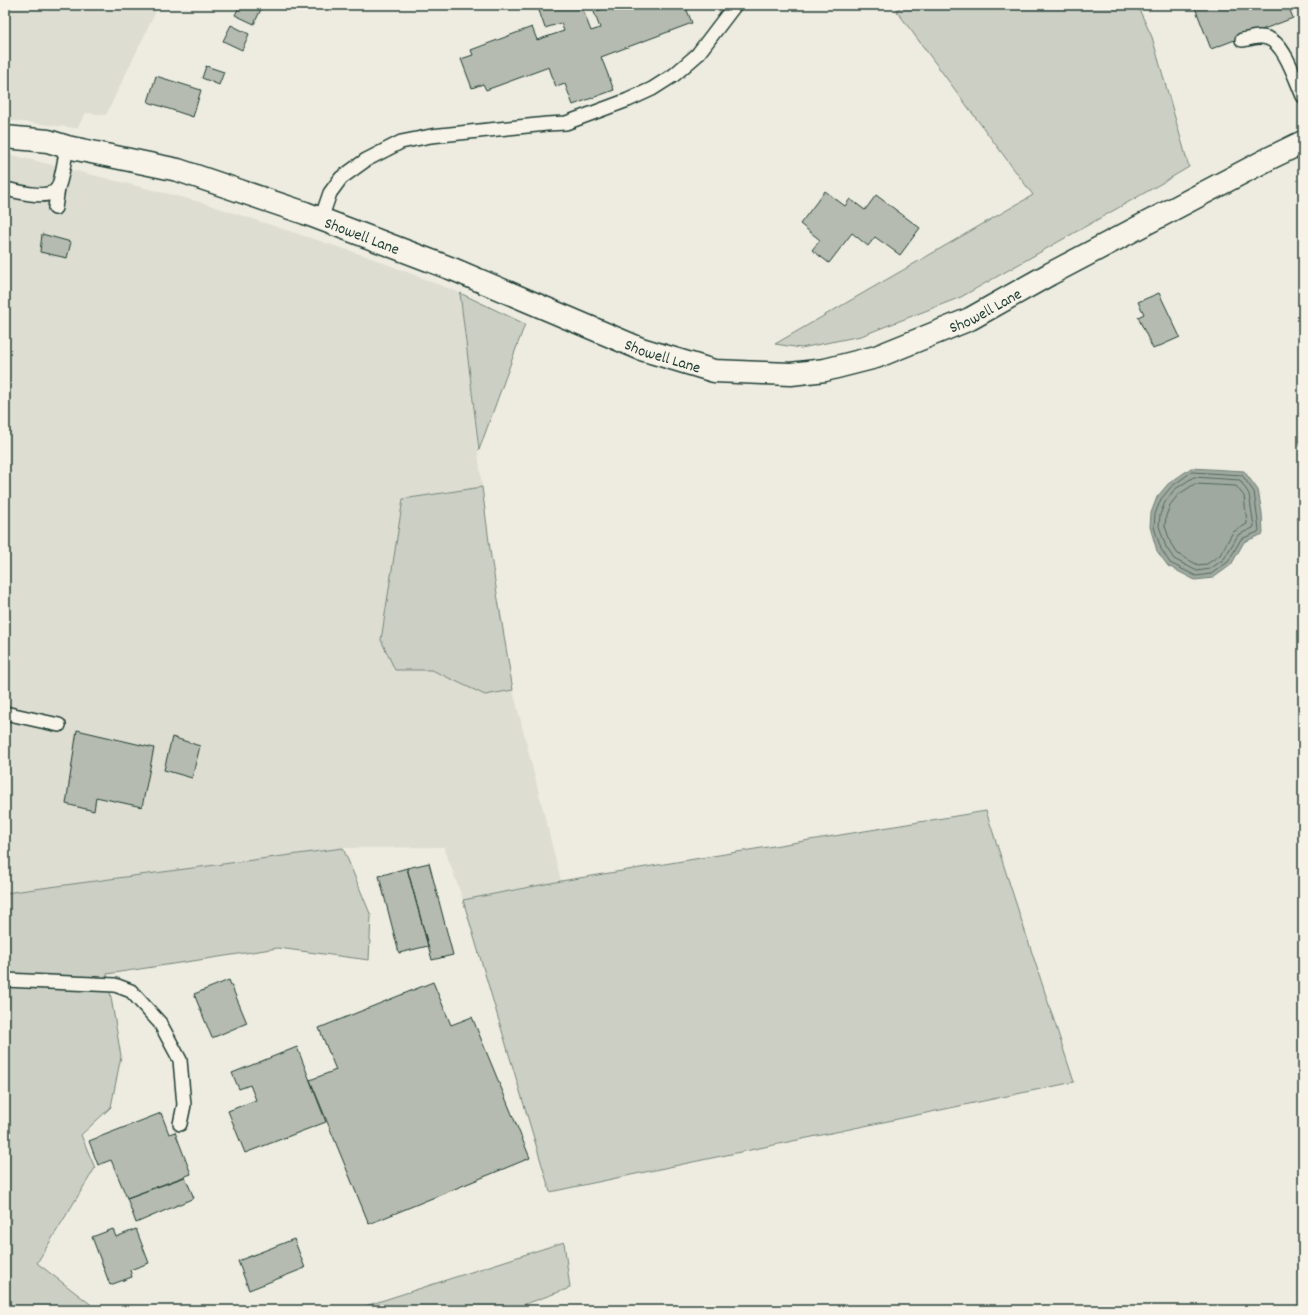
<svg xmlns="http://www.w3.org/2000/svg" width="1308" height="1315" font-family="Dekko,sans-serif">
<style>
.built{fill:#ddddd2}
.green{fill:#cccfc4;stroke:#76867c}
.water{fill:#9fa99f;stroke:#6c7e74}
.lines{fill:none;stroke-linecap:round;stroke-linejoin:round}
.shore{stroke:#52685f;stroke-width:1}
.building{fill:#b5bbb0;stroke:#1f3d34}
.service-casing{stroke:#1f3d34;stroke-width:16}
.tertiary-casing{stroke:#1f3d34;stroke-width:25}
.service{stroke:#f7f3e8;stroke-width:13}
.tertiary{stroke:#f7f3e8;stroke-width:22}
.labels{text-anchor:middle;stroke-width:3;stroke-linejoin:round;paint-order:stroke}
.street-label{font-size:16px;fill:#1f3d34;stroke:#f7f3e8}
</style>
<rect width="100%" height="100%" fill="#eeece1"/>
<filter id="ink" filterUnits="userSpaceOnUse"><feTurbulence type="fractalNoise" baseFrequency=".025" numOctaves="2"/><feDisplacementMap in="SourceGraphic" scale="8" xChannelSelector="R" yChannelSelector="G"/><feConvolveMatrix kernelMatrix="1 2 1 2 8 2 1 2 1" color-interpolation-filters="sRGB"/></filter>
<g filter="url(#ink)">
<path class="built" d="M 5,5 L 159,5 L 106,115 L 86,113 L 77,128 L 5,120 Z
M 5,155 L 16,156 L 197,201 L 366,256 L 460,293 L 482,487 L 403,499 L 395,670 L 432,670 L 485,695 L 513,690 L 561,881 L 463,900 L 444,847 L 343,848 L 5,893 Z"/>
<path class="green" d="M 905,5 L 1137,5 L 1152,37 L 1189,167 L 1162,183 L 961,297 L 861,336 L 801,348 L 775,344 L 1033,195 L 896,10 Z
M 460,293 L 525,324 L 479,450 Z
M 482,487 L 491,557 L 513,690 L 485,695 L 432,670 L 395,670 L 381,640 L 403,499 Z
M 986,811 L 1074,1082 L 550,1192 L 463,900 L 561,881 Z
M 343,848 L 371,916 L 369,960 L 278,948 L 107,974 L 121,1056 L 111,1107 L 81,1135 L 95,1168 L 37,1263 L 98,1310 L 5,1310 L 5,893 Z
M 564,1242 L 570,1288 L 509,1310 L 353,1310 Z"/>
<path class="water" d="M 1191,468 L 1244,471 L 1258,490 L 1262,513 L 1263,534 L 1244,542 L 1231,565 L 1213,578 L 1195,580 L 1168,566 L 1157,551 L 1150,527 L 1151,513 L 1157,497 L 1168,484 Z"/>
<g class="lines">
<path class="shore" d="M 1192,472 L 1242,475 L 1254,492 L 1259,530 L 1258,532 L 1241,539 L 1228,562 L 1211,574 L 1196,576 L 1170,563 L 1161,549 L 1154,527 L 1155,514 L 1161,499 L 1171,487 Z
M 1194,477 L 1240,480 L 1249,494 L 1254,526 L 1253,528 L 1238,535 L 1224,559 L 1210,569 L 1197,571 L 1174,559 L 1166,547 L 1159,526 L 1160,515 L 1165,502 L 1174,490 Z
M 1195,484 L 1236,486 L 1244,496 L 1247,523 L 1247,524 L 1233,532 L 1220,555 L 1207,564 L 1198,565 L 1178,554 L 1171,544 L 1165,526 L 1166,516 L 1170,505 L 1178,495 Z"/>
</g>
<path class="building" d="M 240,5 L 263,5 L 254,24 L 235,15 Z
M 537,5 L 581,5 L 591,31 L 600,28 L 594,12 L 614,5 L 685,5 L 692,23 L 601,57 L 614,90 L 573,105 L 565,84 L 556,87 L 549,67 L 486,90 L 483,84 L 472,88 L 461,59 L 473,55 L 471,50 L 532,27 L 537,40 L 564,31 L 561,23 L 545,28 Z
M 1194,5 L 1288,5 L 1293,18 L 1211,49 Z
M 231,25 L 249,34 L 242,50 L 223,41 Z
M 206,66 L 224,72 L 219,85 L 202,78 Z
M 156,76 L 201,90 L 193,117 L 148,102 Z
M 825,191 L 845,206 L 850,199 L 865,210 L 876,195 L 920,228 L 900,255 L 875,237 L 868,246 L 852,233 L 829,263 L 812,250 L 820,240 L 800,224 Z
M 42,234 L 71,242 L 67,258 L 40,252 Z
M 1159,293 L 1180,337 L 1153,349 L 1138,317 L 1144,314 L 1138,302 Z
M 77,730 L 154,748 L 142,807 L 96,797 L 94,811 L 66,804 Z
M 172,737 L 200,746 L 192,778 L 164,770 Z
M 429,863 L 453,955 L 432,960 L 407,868 Z
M 407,868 L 428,946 L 399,953 L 379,876 Z
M 229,980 L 247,1023 L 212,1038 L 194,994 Z
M 433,982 L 451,1025 L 472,1017 L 530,1158 L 369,1224 L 310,1080 L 336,1070 L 319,1028 Z
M 297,1047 L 326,1122 L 245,1153 L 228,1111 L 256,1100 L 250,1085 L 239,1089 L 232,1073 Z
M 161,1113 L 169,1134 L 175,1132 L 191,1174 L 127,1198 L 111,1160 L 98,1165 L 89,1141 Z
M 185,1177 L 194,1198 L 136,1223 L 127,1198 Z
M 113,1229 L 116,1237 L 136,1229 L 149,1263 L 130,1270 L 132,1277 L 110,1285 L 92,1237 Z
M 294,1239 L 305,1268 L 249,1290 L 238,1261 Z"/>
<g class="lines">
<defs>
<path id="service" d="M 1242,40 C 1250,39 1260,35 1267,38 C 1285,43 1296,81 1303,96
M 5,189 C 18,191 51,202 58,187 C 62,179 65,156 67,147
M 55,208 L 58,188
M 321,219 L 330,193 L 341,178 L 366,160 L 401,142 L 431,136 L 547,124 L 566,123 L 628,100 L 652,89 L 674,75 L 697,55 L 735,5
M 5,713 L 59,725
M 5,980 L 115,985 L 131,991 L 160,1023 L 180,1060 L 184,1105 L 180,1124"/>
<g id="tertiary">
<path id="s1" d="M 5,137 L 48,141 L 67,147 L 178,170 L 305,213 L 455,270 L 641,349 L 714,371 L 791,374 L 825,370 L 876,357 L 970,319 L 1050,274 L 1270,158 L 1303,142"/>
</g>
</defs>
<use href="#service" class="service-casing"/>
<use href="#tertiary" class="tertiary-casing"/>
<use href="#service" class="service"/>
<use href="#tertiary" class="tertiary"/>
</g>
</g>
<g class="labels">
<g class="street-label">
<text dy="6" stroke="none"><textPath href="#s1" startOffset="372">Showell Lane</textPath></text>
<text dy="6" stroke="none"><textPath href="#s1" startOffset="1032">Showell Lane</textPath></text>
<text dy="6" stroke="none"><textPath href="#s1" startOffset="696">Showell Lane</textPath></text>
</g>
</g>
<rect width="1308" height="1315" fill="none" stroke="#f7f3e8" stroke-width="20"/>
<rect x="10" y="10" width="1288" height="1295" fill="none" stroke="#1f3d34" stroke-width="1.5" filter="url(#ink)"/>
</svg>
